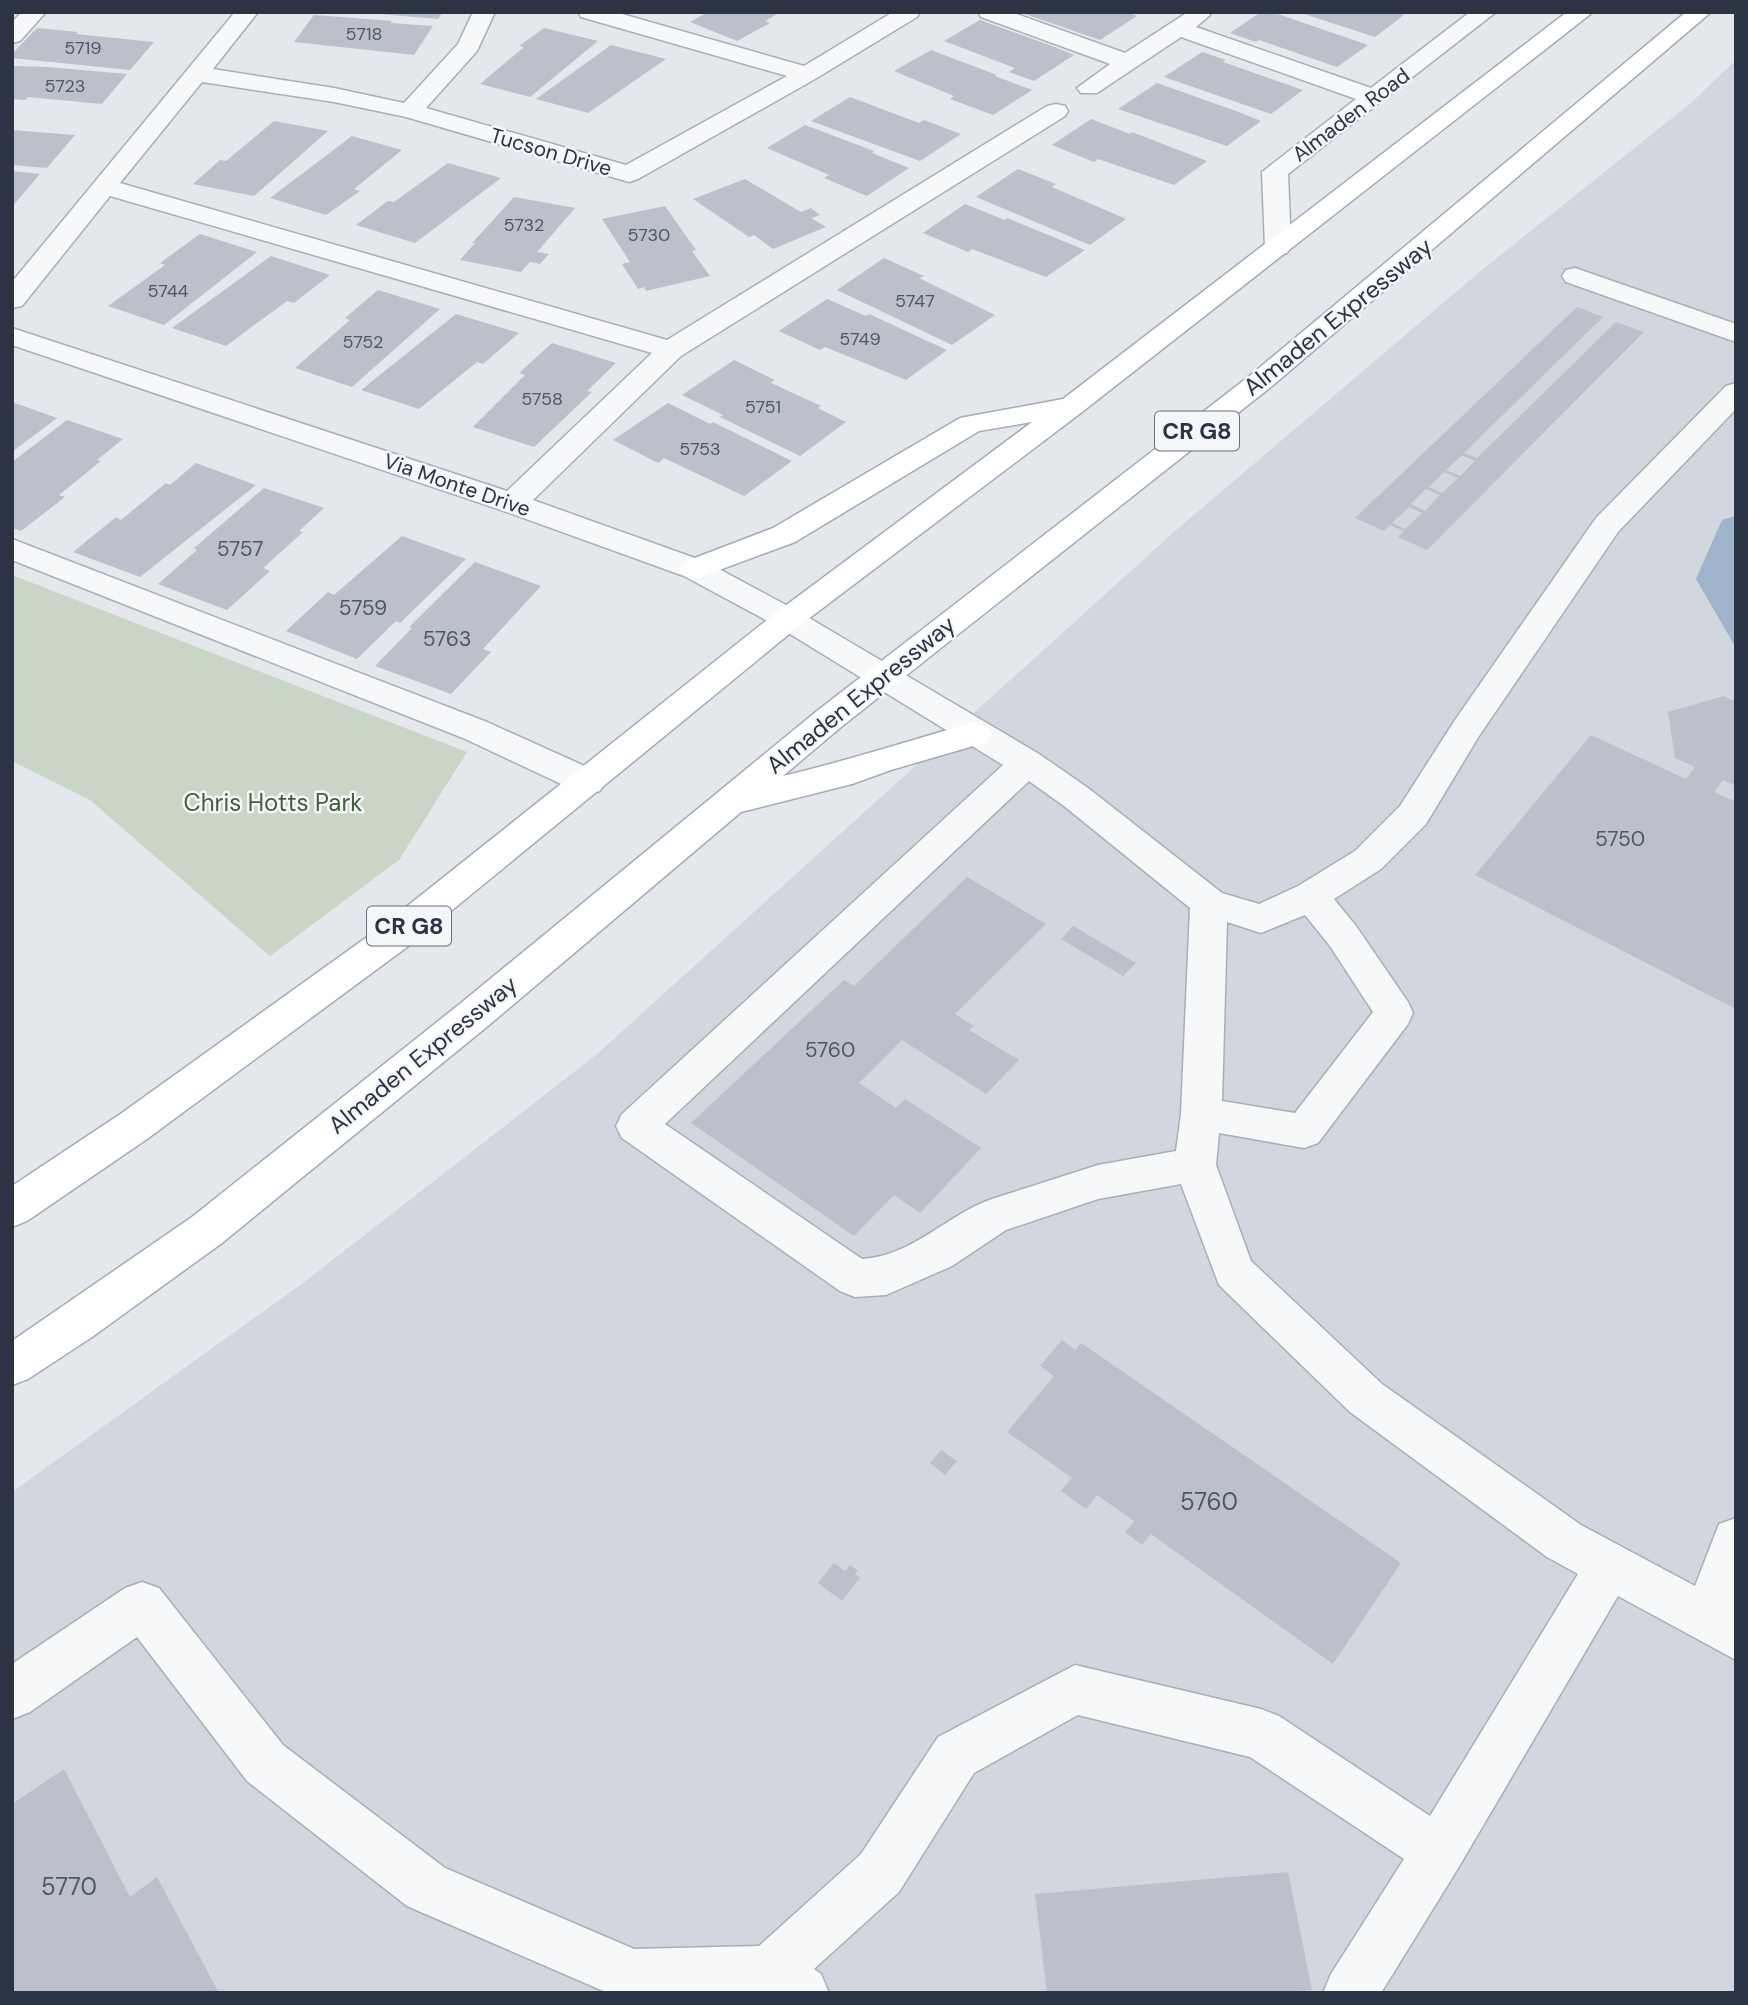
<svg xmlns="http://www.w3.org/2000/svg" width="1748" height="2005" font-family="'DM Sans',sans-serif">
<style>
.built{fill:#d2d6de}
.green{fill:#c9d6c5}
.water{fill:#9fb4cc}
.building{fill:#bbc0ca;fill-rule:evenodd}
.lines{fill:none;stroke-linecap:round;stroke-linejoin:round}
.minor-casing{stroke:#a9aeb7;stroke-width:3}
.major-casing{stroke:#a3abb8;stroke-width:3}
.minor{fill:#f7f8fa;fill-rule:evenodd}
.major{fill:#fff;fill-rule:evenodd}
.labels{text-anchor:middle;stroke-width:5;stroke-linejoin:round;paint-order:stroke}
.far-number-label{font-size:18px;fill:#4f5766}
.far-street-label{font-size:21px;fill:#2b3445;stroke:#f4f6f9}
.number-label{font-size:21px;fill:#4f5766}
.shield{fill:#f4f6f9;stroke:#676e7b;stroke-width:2}
.shield-label{font-size:23px;font-weight:bold;fill:#2b3445}
.street-label{font-size:24px;fill:#2b3445;stroke:#f4f6f9}
.park-label{font-size:24px;fill:#3f6138;stroke:#f4f6f9}
.near-number-label{font-size:24px;fill:#4f5766}
</style>
<rect width="100%" height="100%" fill="#e4e7ec"/>
<path class="built" d="M 1736,60 L 1736,1993 L 12,1993 L 12,1492 L 303,1283 L 596,1055 L 1175,531 L 1477,274 L 1691,103 Z"/>
<path class="green" d="M 12,575 L 467,752 L 399,860 L 270,956 L 90,800 L 12,761 Z"/>
<path class="water" d="M 1736,516 L 1736,648 L 1696,579 L 1722,520 Z"/>
<path class="building" d="M 356,12 L 443,12 L 438,19 Z
M 708,12 L 781,12 L 765,21 L 770,23 L 737,41 L 690,22 Z
M 1019,12 L 1128,12 L 1137,16 L 1100,40 Z
M 1261,12 L 1272,12 L 1368,45 L 1337,67 L 1259,40 L 1256,42 L 1230,33 Z
M 1395,12 L 1404,15 L 1375,37 L 1301,13 Z
M 314,15 L 392,21 L 390,23 L 433,26 L 414,55 L 294,42 Z
M 980,20 L 1052,46 L 1074,55 L 1034,81 L 1009,72 L 1015,68 L 944,41 Z
M 37,28 L 78,32 L 76,34 L 154,42 L 130,70 L 12,58 L 12,54 Z
M 544,28 L 598,41 L 530,97 L 480,84 L 524,47 L 519,46 Z
M 611,45 L 666,59 L 588,113 L 536,99 Z
M 931,50 L 997,75 L 995,76 L 1032,90 L 993,115 L 950,99 L 954,96 L 894,71 Z
M 1202,52 L 1226,60 L 1223,62 L 1303,90 L 1271,114 L 1164,77 Z
M 12,66 L 47,67 L 127,74 L 102,104 L 28,97 L 25,100 L 12,99 Z
M 1157,83 L 1236,111 L 1261,121 L 1227,146 L 1118,109 Z
M 850,97 L 919,123 L 924,120 L 961,134 L 920,161 L 811,121 Z
M 1091,119 L 1130,134 L 1132,132 L 1207,161 L 1174,185 L 1098,159 L 1094,162 L 1052,145 Z
M 274,121 L 328,131 L 254,196 L 193,184 L 220,160 L 226,161 Z
M 805,125 L 874,151 L 872,153 L 909,168 L 867,196 L 824,178 L 829,175 L 767,148 Z
M 12,130 L 75,135 L 47,168 L 12,165 Z
M 352,136 L 402,150 L 354,189 L 360,191 L 326,215 L 270,198 Z
M 448,163 L 501,178 L 415,243 L 356,225 L 388,201 L 394,202 Z
M 1018,169 L 1056,184 L 1052,187 L 1126,219 L 1090,245 L 976,197 Z
M 12,171 L 40,174 L 12,207 Z
M 745,179 L 801,212 L 811,208 L 820,215 L 811,218 L 826,227 L 773,249 L 754,235 L 749,237 L 693,199 Z
M 514,197 L 575,208 L 537,252 L 549,254 L 540,264 L 530,262 L 521,272 L 460,260 L 475,243 L 472,243 Z
M 965,204 L 1005,220 L 1007,218 L 1085,250 L 1046,277 L 972,249 L 968,252 L 923,233 Z
M 665,206 L 696,250 L 692,251 L 710,276 L 646,291 L 644,287 L 638,289 L 622,264 L 630,262 L 602,219 Z
M 200,234 L 257,252 L 164,325 L 108,306 L 165,265 L 160,263 Z
M 271,256 L 330,275 L 294,303 L 287,301 L 226,346 L 172,328 Z
M 884,258 L 924,276 L 919,278 L 995,315 L 952,345 L 837,290 Z
M 378,290 L 440,309 L 352,387 L 295,368 L 350,320 L 345,318 Z
M 827,299 L 866,316 L 869,314 L 947,350 L 906,380 L 825,347 L 820,350 L 779,331 Z
M 1577,307 L 1603,317 L 1464,453 L 1477,458 L 1616,322 L 1644,332 L 1427,550 L 1398,537 L 1404,531 L 1390,525 L 1384,531 L 1355,518 ZM 1462,455 L 1475,461 L 1460,476 L 1446,470 ZM 1444,472 L 1458,478 L 1442,493 L 1429,487 ZM 1426,489 L 1440,495 L 1425,511 L 1411,504 ZM 1409,507 L 1422,513 L 1405,529 L 1392,523 Z
M 456,314 L 519,333 L 483,364 L 477,362 L 419,409 L 361,390 Z
M 552,343 L 616,363 L 587,391 L 592,392 L 534,447 L 473,427 L 525,375 L 519,373 Z
M 734,360 L 775,380 L 771,383 L 821,406 L 818,408 L 846,422 L 800,456 L 720,417 L 723,415 L 682,395 Z
M 12,402 L 57,418 L 12,452 Z
M 668,403 L 710,424 L 713,422 L 792,461 L 744,496 L 664,458 L 658,463 L 613,440 Z
M 67,420 L 123,439 L 97,460 L 101,461 L 59,495 L 65,497 L 21,531 L 12,528 L 12,462 Z
M 196,463 L 256,485 L 140,577 L 73,552 L 116,517 L 121,520 L 166,483 L 170,485 Z
M 264,488 L 324,508 L 299,531 L 303,532 L 263,568 L 270,571 L 227,610 L 158,584 L 197,550 L 194,548 Z
M 402,536 L 466,559 L 400,623 L 396,621 L 357,659 L 286,631 L 328,592 L 334,595 Z
M 475,562 L 541,586 L 483,649 L 491,652 L 451,694 L 375,666 L 412,628 L 409,627 Z
M 1724,696 L 1736,702 L 1736,786 L 1723,780 L 1714,792 L 1736,802 L 1736,1009 L 1475,875 L 1591,735 L 1686,779 L 1695,767 L 1675,758 L 1668,712 Z
M 967,877 L 1046,924 L 955,1014 L 974,1026 L 969,1030 L 1019,1060 L 986,1094 L 902,1040 L 859,1083 L 896,1108 L 905,1099 L 981,1148 L 920,1213 L 894,1195 L 854,1236 L 691,1123 L 844,980 L 854,986 Z
M 1073,926 L 1136,963 L 1123,976 L 1061,939 Z
M 1062,1340 L 1075,1350 L 1081,1343 L 1401,1563 L 1333,1664 L 1151,1534 L 1142,1545 L 1125,1532 L 1134,1521 L 1097,1495 L 1086,1509 L 1061,1491 L 1072,1478 L 1007,1432 L 1054,1376 L 1040,1366 Z
M 941,1450 L 957,1461 L 945,1475 L 930,1463 Z
M 834,1563 L 845,1571 L 850,1565 L 858,1571 L 855,1574 L 860,1578 L 842,1601 L 818,1583 Z
M 64,1769 L 130,1897 L 157,1877 L 219,1993 L 12,1993 L 12,1804 Z
M 1288,1872 L 1312,1990 L 1284,1993 L 1047,1993 L 1035,1894 Z"/>
<g class="lines">
<defs>
<path id="minor" d="M 22,12 L 46,12 L 20,41 L 12,43 L 12,22 Z
M 235,12 L 258,12 L 213,69 L 334,88 L 404,103 L 458,44 L 473,12 L 495,12 L 477,51 L 426,108 L 626,165 L 787,76 L 581,17 L 578,12 L 615,12 L 804,66 L 893,12 L 920,12 L 917,17 L 815,79 L 638,179 L 629,182 L 406,117 L 334,102 L 202,82 L 120,183 L 667,340 L 1047,106 L 1056,104 L 1065,106 L 1068,111 L 1065,116 L 681,356 L 533,500 L 706,562 L 799,612 L 1039,754 L 1088,788 L 1222,893 L 1259,904 L 1298,886 L 1355,851 L 1400,806 L 1455,720 L 1596,518 L 1726,386 L 1736,383 L 1736,409 L 1618,532 L 1479,736 L 1426,824 L 1381,869 L 1334,899 L 1356,926 L 1408,1002 L 1413,1013 L 1408,1024 L 1318,1143 L 1304,1148 L 1219,1133 L 1216,1165 L 1251,1261 L 1382,1384 L 1581,1525 L 1695,1586 L 1719,1524 L 1736,1518 L 1736,1660 L 1618,1596 L 1457,1870 L 1381,1993 L 1323,1993 L 1331,1974 L 1404,1859 L 1250,1757 L 1078,1715 L 974,1773 L 899,1892 L 814,1969 L 821,1974 L 829,1993 L 608,1993 L 407,1906 L 247,1781 L 137,1637 L 30,1712 L 12,1719 L 12,1664 L 125,1588 L 142,1582 L 159,1588 L 283,1745 L 445,1868 L 634,1949 L 759,1946 L 861,1854 L 938,1737 L 1075,1665 L 1261,1709 L 1279,1716 L 1430,1816 L 1578,1574 L 1547,1557 L 1350,1412 L 1219,1285 L 1181,1184 L 1098,1199 L 1006,1230 L 952,1266 L 886,1295 L 855,1297 L 840,1291 L 622,1138 L 616,1126 L 622,1114 L 1003,765 L 777,626 L 684,576 L 501,510 L 12,345 L 12,328 L 507,491 L 652,353 L 110,196 L 22,306 L 12,308 L 12,282 ZM 1029,781 L 1064,806 L 1190,908 L 1181,1114 L 1176,1151 L 1098,1165 L 992,1199 C 946,1215 913,1256 862,1259 L 665,1124 ZM 1305,915 L 1330,946 L 1373,1012 L 1295,1113 L 1222,1101 L 1227,922 L 1261,933 Z
M 978,12 L 1011,12 L 1125,53 L 1188,12 L 1208,12 L 1210,15 L 1196,27 L 1371,88 L 1470,12 L 1496,12 L 1288,174 L 1291,247 L 1287,253 L 1278,255 L 1269,253 L 1265,247 L 1262,172 L 1356,99 L 1181,37 L 1097,93 L 1081,93 L 1077,88 L 1110,64 L 981,17 Z
M 1575,268 L 1736,324 L 1736,342 L 1566,282 L 1562,276 L 1566,270 Z
M 12,539 L 487,722 L 600,773 L 605,782 L 600,791 L 588,794 L 576,791 L 463,738 L 12,560 Z"/>
<path id="major" d="M 1567,12 L 1593,12 L 1082,412 L 799,626 L 407,947 L 147,1139 L 27,1221 L 12,1227 L 12,1186 L 119,1115 L 381,927 L 777,612 L 1032,422 L 979,431 L 795,542 L 695,579 L 684,576 L 679,569 L 684,562 L 773,528 L 960,418 L 1063,399 Z
M 1686,12 L 1711,12 L 1272,386 L 841,727 L 783,776 C 847,761 911,740 975,722 L 987,726 L 992,734 L 987,742 L 891,770 L 852,784 L 741,812 L 489,1025 L 222,1243 L 92,1337 L 28,1379 L 12,1385 L 12,1341 L 192,1217 L 461,1003 L 817,711 L 1252,374 Z"/>
</defs>
<use href="#minor" class="minor-casing"/>
<use href="#major" class="major-casing"/>
<use href="#minor" class="minor"/>
<use href="#major" class="major"/>
</g>
<g class="labels">
<g class="far-number-label">
<text x="364" y="40">5718</text>
<text x="83" y="54">5719</text>
<text x="65" y="92">5723</text>
<text x="524" y="231">5732</text>
<text x="649" y="241">5730</text>
<text x="168" y="297">5744</text>
<text x="915" y="307">5747</text>
<text x="860" y="345">5749</text>
<text x="363" y="348">5752</text>
<text x="542" y="405">5758</text>
<text x="763" y="413">5751</text>
<text x="700" y="455">5753</text>
</g>
<g class="far-street-label">
<text transform="translate(1351 115) rotate(-37)" y="7">Almaden Road</text>
<text transform="translate(551 152) rotate(16)" y="7">Tucson Drive</text>
<text transform="translate(457 485) rotate(19)" y="7">Via Monte Drive</text>
</g>
<g class="number-label">
<text x="240" y="556">5757</text>
<text x="363" y="615">5759</text>
<text x="447" y="646">5763</text>
<text x="1620" y="846">5750</text>
<text x="830" y="1057">5760</text>
</g>
<g class="shield">
<rect x="1155" y="411.5" width="84" height="39" rx="5"/>
<rect x="367" y="906.5" width="84" height="39" rx="5"/>
</g>
<g class="shield-label">
<text x="1197" y="439">CR G8</text>
<text x="409" y="934">CR G8</text>
</g>
<g class="street-label">
<text transform="translate(1338 317) rotate(-39)" y="8">Almaden Expressway</text>
<text transform="translate(861 695) rotate(-39)" y="8">Almaden Expressway</text>
<text transform="translate(423 1055) rotate(-39)" y="8">Almaden Expressway</text>
</g>
<g class="park-label">
<text x="273" y="811">Chris Hotts Park</text>
</g>
<g class="near-number-label">
<text x="1209" y="1510">5760</text>
<text x="69" y="1895">5770</text>
</g>
</g>
<rect width="1748" height="2005" fill="none" stroke="#2b3445" stroke-width="28"/>
</svg>
